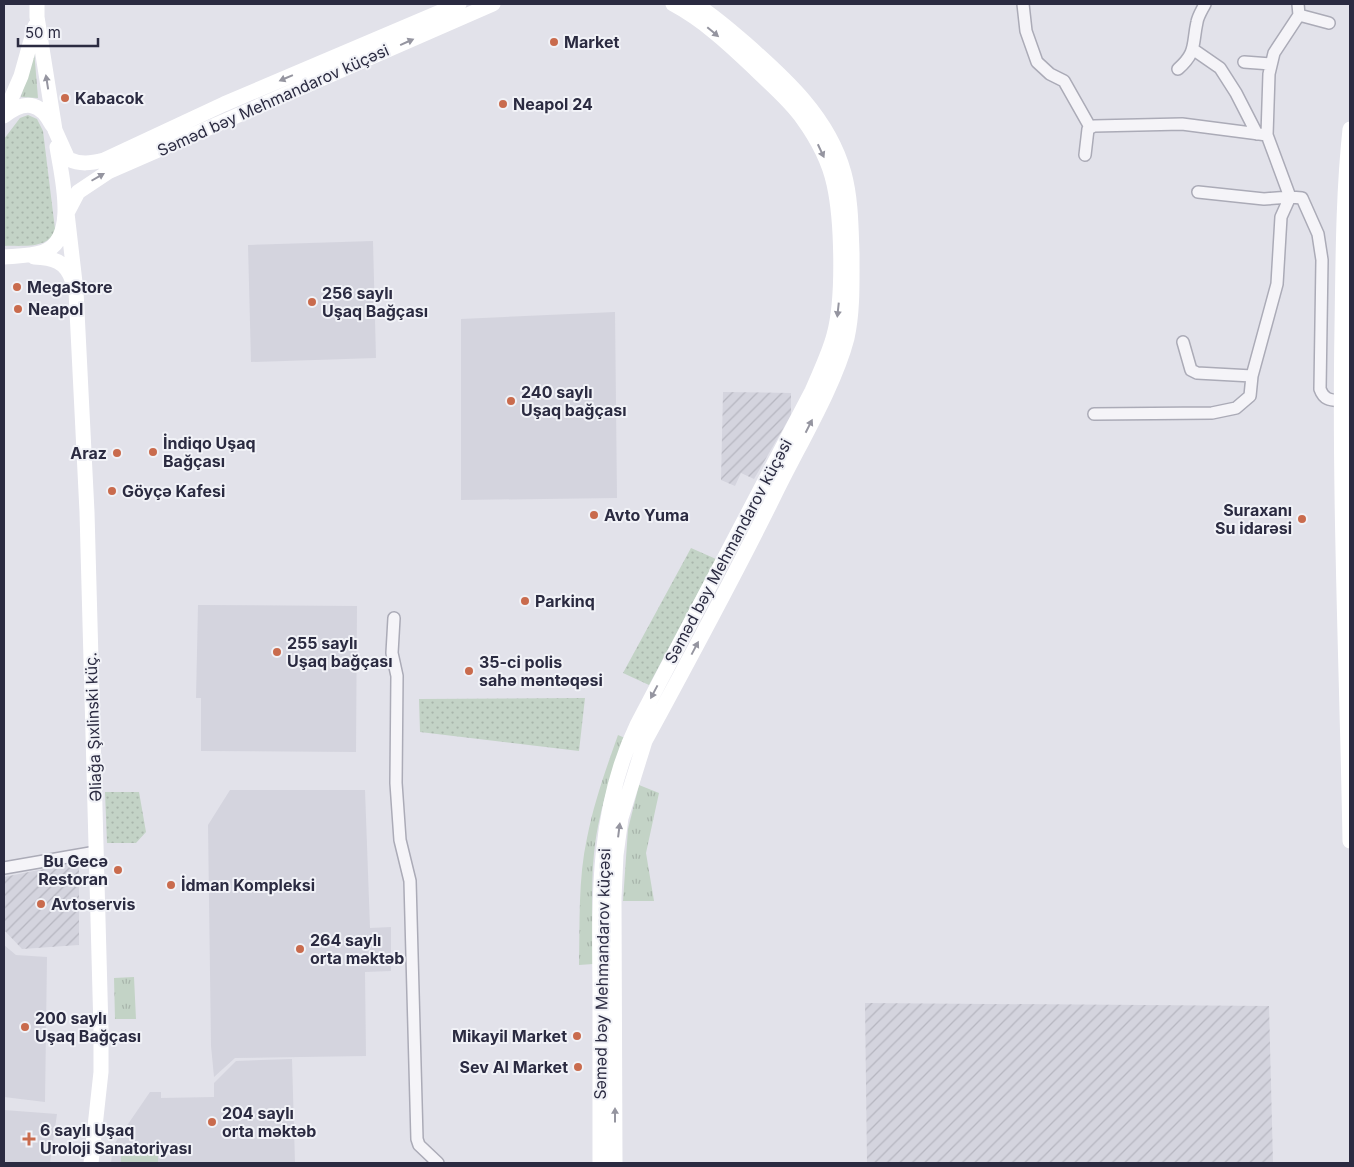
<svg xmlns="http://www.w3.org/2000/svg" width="1354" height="1167" font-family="Inter,sans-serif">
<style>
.built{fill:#d4d4de}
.industrial{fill:url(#industrial-furrows)}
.grass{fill:url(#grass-tufts)}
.park{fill:url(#park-dots)}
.pitch{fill:#c3d3c6}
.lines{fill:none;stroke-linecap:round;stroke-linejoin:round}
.street-casing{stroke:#ababb7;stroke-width:14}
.street{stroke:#f5f4f8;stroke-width:11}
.secondary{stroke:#fff;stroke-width:15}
.oneway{fill:#9595a0}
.poi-dot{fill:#c96b4d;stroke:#f1f2f7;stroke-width:2}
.labels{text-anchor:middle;stroke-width:4;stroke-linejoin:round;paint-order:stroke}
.poi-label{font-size:16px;font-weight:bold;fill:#2b2b41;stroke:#f1f2f7;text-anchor:start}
.street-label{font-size:16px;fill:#2b2b41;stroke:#f1f2f7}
</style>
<defs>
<pattern id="industrial-furrows" width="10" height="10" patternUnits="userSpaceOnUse" patternTransform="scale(1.25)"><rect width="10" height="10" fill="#d4d4de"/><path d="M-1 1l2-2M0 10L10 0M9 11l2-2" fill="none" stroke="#b6b6c0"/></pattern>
<pattern id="grass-tufts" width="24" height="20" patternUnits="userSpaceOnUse" patternTransform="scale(1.25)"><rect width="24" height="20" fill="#c3d3c6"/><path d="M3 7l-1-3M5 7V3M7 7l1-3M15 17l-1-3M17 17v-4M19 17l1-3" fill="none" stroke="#a8b5ab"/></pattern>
<pattern id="park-dots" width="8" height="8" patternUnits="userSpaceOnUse" patternTransform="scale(1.25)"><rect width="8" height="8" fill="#c3d3c6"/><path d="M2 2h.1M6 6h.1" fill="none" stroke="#a8b5ab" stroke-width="1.8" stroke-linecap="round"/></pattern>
</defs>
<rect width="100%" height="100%" fill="#e2e2ea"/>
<path class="built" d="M 373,241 L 376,358 L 251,362 L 248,245 Z
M 615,312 L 617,498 L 461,500 L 461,319 Z
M 198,605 L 357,606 L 356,752 L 201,751 L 201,698 L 196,698 Z
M 230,790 L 365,790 L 370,928 L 391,927 L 391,971 L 365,972 L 366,1056 L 235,1058 L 214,1077 L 211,1046 L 208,825 Z
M 4,945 L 16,955 L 47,957 L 45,1102 L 4,1097 Z
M 292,1059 L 295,1163 L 111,1163 L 113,1146 L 150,1092 L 161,1092 L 161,1098 L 214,1097 L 214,1083 L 236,1061 Z
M 4,1110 L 57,1114 L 50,1163 L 4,1163 Z"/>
<path class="industrial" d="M 723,392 L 791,393 L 791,415 L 754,479 L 741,473 L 735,486 L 721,480 Z
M 79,862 L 79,945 L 22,949 L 4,930 L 4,877 Z
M 865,1003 L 1269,1006 L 1273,1163 L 867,1163 Z"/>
<path class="grass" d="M 34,50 L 38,98 L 21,97 Z
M 618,735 L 625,738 C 614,767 604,795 598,826 C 589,871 593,919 593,964 L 579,965 C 580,923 578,879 587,838 C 594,802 606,769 618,735 Z
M 639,785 L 659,793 L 646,853 L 654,901 L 623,901 L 628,829 Z
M 134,977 L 136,1019 L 115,1019 L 114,978 Z"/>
<path class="park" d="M 28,115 L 37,119 L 43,131 L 55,229 C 50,250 21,245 4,246 L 4,139 L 20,118 Z
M 691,548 L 716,559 L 649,685 L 623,673 Z
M 585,698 L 579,751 L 420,732 L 419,699 Z
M 105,792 L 139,792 L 146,832 L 136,843 L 107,843 Z"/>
<path class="pitch" d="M 158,1153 L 158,1163 L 121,1163 L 121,1154 Z"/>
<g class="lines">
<defs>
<path id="street" d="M 1023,4 L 1026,31 L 1037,62 L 1050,74 L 1064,81 L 1090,127
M 1298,4 L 1299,15 L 1274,53 L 1269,74 L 1267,135 L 1290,197 L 1302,198 L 1318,234 L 1322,260 L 1320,389 C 1324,400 1330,400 1341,401
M 1299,15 L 1329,23
M 1194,50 L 1220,68 L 1236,93 L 1257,134
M 1244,62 L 1271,64
M 1178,69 C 1197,52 1192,45 1197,22 C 1198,16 1202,10 1205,4
M 1085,155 L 1088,129 L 1094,126 L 1182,124 L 1267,135
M 1183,342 L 1191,370 L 1197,373 L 1252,376
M 1094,414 L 1212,413 L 1236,408 L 1250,396 L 1252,376 L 1277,284 L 1281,217 L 1290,197 L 1264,199 L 1198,192
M 394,618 L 392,653 L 397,676 L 396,783 L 400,840 L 410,881 L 417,1139 L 419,1145 L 438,1163
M 4,868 L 96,852"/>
</defs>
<use href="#street" class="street-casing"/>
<use href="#street" class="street"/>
<path class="secondary" d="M 37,4 L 37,17 L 55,130 L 68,159 C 81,165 91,163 104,160 L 224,104 L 459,4
M 4,115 L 21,76 L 35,26
M 4,116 C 24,100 40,101 52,125
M 1350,129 C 1343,195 1343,262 1342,328 C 1339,499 1347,670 1350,841
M 4,257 C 16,256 31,256 43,252 C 79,240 61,174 57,147
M 34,257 C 53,258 66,261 72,280
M 91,1163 L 101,1072 L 101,1030 L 87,512 L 76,291 L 67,213 L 78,192 L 108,172 L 493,4
M 600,1163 C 600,1105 600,1047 600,989 C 599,899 597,808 637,725 L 812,391 C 820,372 829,354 834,335 C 844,299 842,220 834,184 C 829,161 816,137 803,119 C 789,99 770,84 753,67 C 729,44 703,20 673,4
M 615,1163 L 614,898 L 616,855 L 621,818 L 645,741 C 689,660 733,579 774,496 C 797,448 834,388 847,338 C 853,312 852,280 852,253 C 851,226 851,199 844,173 C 829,118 786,79 745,43 C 729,29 713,15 695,4"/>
</g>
<defs><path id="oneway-solid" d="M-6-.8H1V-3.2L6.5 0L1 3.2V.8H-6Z" transform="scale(1.25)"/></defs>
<g class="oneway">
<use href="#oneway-solid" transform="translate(713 32) rotate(40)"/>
<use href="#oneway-solid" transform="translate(407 42) rotate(-24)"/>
<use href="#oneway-solid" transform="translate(286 78) rotate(157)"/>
<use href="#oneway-solid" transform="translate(47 82) rotate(-99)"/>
<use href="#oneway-solid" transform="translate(821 151) rotate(65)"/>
<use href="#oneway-solid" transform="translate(98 177) rotate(-30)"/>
<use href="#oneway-solid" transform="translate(838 310) rotate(96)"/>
<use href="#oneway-solid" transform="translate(809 426) rotate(-63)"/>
<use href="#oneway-solid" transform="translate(695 648) rotate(-62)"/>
<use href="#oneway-solid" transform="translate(654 692) rotate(118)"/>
<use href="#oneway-solid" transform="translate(619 830) rotate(-83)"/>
<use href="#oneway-solid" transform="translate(615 1115) rotate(-90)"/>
</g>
<g class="poi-dot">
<circle cx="554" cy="42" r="5"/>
<circle cx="65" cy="98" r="5"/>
<circle cx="503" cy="104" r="5"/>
<circle cx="17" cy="287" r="5"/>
<circle cx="312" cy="302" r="5"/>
<circle cx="18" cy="309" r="5"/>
<circle cx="511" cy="401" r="5"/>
<circle cx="153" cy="452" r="5"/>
<circle cx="117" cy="453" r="5"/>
<circle cx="112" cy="491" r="5"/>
<circle cx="594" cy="515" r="5"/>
<circle cx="1302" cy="519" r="5"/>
<circle cx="525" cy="601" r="5"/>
<circle cx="277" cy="652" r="5"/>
<circle cx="469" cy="671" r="5"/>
<circle cx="118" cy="870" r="5"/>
<circle cx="171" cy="885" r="5"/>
<circle cx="41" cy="904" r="5"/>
<circle cx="300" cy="949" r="5"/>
<circle cx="25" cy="1027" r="5"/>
<circle cx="577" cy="1036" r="5"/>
<circle cx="578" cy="1067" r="5"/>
<circle cx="212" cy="1122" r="5"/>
<path d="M26.5 1131.5h5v5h5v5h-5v5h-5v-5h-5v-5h5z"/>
</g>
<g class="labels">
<g class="poi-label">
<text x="564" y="48">Market</text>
<text x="75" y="104">Kabacok</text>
<text x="513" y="110">Neapol 24</text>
<text x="27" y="293">MegaStore</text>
<text x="322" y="299">256 saylı<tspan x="322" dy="18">Uşaq Bağçası</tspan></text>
<text x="28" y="315">Neapol</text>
<text x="521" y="398">240 saylı<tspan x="521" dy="18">Uşaq bağçası</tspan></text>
<text x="163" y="449">İndiqo Uşaq<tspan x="163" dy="18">Bağçası</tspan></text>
<text x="107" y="459" text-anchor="end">Araz</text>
<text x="122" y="497">Göyçə Kafesi</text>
<text x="1292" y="516" text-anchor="end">Suraxanı<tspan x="1292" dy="18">Su idarəsi</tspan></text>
<text x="604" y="521">Avto Yuma</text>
<text x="535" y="607">Parkinq</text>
<text x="287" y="649">255 saylı<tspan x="287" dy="18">Uşaq bağçası</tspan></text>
<text x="479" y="668">35-ci polis<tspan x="479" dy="18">sahə məntəqəsi</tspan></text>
<text x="108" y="867" text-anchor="end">Bu Gecə<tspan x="108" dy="18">Restoran</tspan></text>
<text x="181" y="891">İdman Kompleksi</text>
<text x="51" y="910">Avtoservis</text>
<text x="310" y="946">264 saylı<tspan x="310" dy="18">orta məktəb</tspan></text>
<text x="35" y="1024">200 saylı<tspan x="35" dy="18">Uşaq Bağçası</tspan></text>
<text x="567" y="1042" text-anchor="end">Mikayil Market</text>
<text x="568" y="1073" text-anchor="end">Sev Al Market</text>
<text x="222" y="1119">204 saylı<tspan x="222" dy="18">orta məktəb</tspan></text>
<text x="40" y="1136">6 saylı Uşaq<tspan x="40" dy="18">Uroloji Sanatoriyası</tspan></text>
</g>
<g class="street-label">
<text transform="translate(273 100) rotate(-24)" y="6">Səməd bəy Mehmandarov küçəsi</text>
<text transform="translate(728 551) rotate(-62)" y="6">Səməd bəy Mehmandarov küçəsi</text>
<text transform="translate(93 727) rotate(-92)" y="6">Əliağa Şıxlinski küç.</text>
<text transform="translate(602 974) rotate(-89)" y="6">Səməd bəy Mehmandarov küçəsi</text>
</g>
</g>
<rect width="1354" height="1167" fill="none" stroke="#2b2b41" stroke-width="10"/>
<path d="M18 38v8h80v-8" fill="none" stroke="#2b2b41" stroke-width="2.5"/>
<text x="25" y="38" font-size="15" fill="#2b2b41" stroke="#f1f2f7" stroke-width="4" paint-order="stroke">50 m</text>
</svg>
